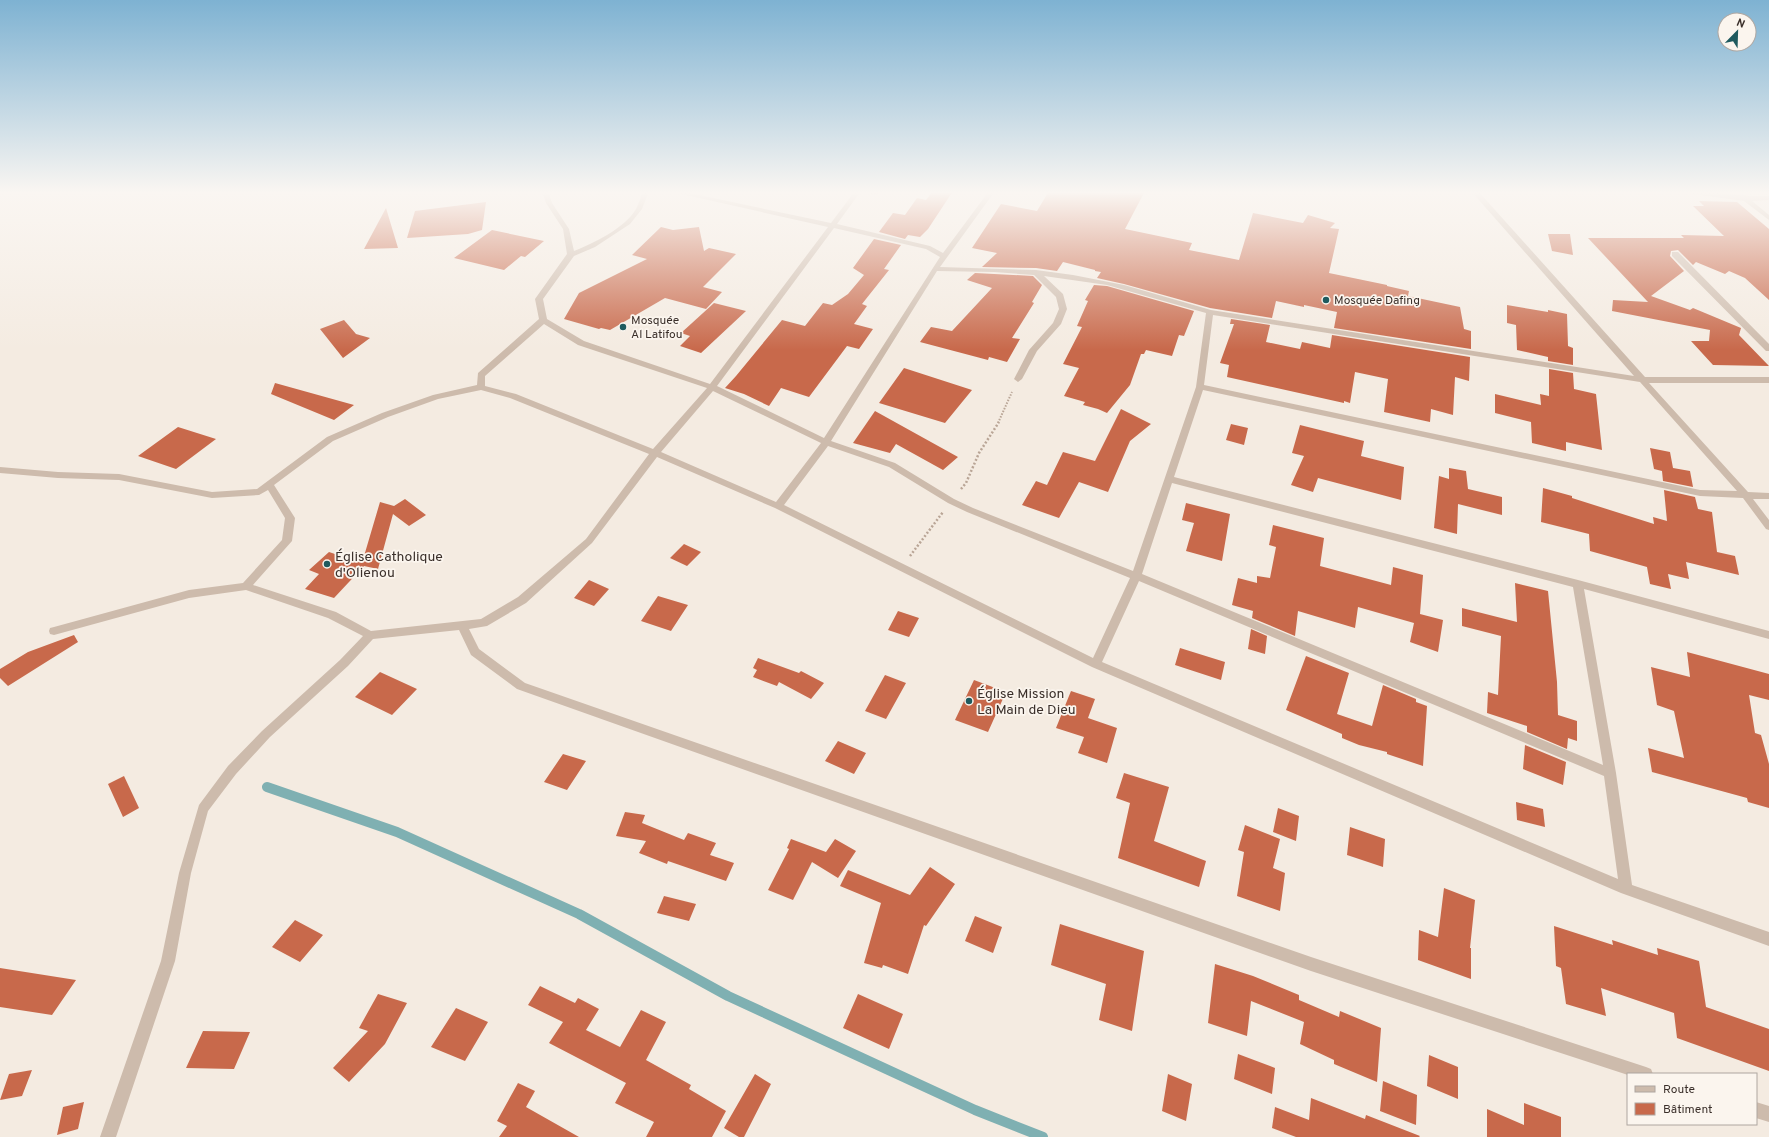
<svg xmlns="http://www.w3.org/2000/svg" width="1769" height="1137" font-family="Overpass,sans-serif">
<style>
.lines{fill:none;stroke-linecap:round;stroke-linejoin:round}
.stream{stroke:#7fb0b2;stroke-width:10}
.building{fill:#c8694b}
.path-far1{stroke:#b9a596;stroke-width:2;stroke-dasharray:1.5 1.5;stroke-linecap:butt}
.path{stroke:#b9a596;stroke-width:2.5;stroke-dasharray:2 2;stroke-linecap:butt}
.minor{fill:#cdbbac;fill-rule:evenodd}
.poi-dot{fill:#1f5a5e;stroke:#fbf5ee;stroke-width:1.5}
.labels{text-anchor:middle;stroke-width:3.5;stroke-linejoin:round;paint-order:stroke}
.far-poi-label{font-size:12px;fill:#3b302b;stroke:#fbf5ee;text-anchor:start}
.poi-label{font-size:14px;fill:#3b302b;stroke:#fbf5ee;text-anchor:start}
</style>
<rect width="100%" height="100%" fill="#f4ebe1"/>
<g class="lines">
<path class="stream" d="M 267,787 L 397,832 L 579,914 L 728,996 L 975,1110 L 1043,1137"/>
</g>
<path class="building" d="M 933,191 L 953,191 L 928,229 L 920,237 L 908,235 L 905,239 L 879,232 L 893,213 L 905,215 L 917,198 L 926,200 Z
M 1049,191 L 1145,191 L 1125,229 L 1192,243 L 1189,250 L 1239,260 L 1253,213 L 1303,223 L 1308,215 L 1335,223 L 1330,228 L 1339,229 L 1329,273 L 1387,285 L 1387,286 L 1409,291 L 1408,296 L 1460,307 L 1464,329 L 1471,331 L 1471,349 L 1334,328 L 1337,312 L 1304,305 L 1304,307 L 1276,301 L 1272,318 L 1210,308 L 1124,284 L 1097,278 L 1101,272 L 1095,271 L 1095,270 L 1063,262 L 1057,271 L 1036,268 L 982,267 L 997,253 L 972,248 L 1001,204 L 1037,211 Z
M 1699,201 L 1737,202 L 1769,229 L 1769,300 L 1745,278 L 1729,271 L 1725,274 L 1696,262 L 1693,265 L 1678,250 L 1671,251 L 1670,256 L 1684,271 L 1651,296 L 1690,310 L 1693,308 L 1741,328 L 1739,335 L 1769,366 L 1713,365 L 1691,341 L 1709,341 L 1710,330 L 1612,311 L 1613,300 L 1648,302 L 1588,238 L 1684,238 L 1681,235 L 1724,236 L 1693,206 L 1704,206 Z
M 486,202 L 482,230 L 468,234 L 407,238 L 415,211 Z
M 386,208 L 398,248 L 364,249 Z
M 661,227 L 673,230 L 699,227 L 704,251 L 709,248 L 736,254 L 703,287 L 722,292 L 706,309 L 665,298 L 610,330 L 601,328 L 599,329 L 564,319 L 579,293 L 647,259 L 632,255 Z
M 492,230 L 544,241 L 525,257 L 521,256 L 504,270 L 454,258 Z
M 1548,234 L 1570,234 L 1573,255 L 1552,251 Z
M 874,239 L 901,245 L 884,269 L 889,270 L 862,304 L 867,306 L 854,324 L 873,329 L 859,349 L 847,346 L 809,397 L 781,388 L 769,406 L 744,394 L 725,388 L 736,376 L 782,320 L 805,326 L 823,303 L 832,305 L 848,294 L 864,275 L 853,268 Z
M 975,273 L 1033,276 L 1042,285 L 1032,302 L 1034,303 L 1012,338 L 1020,339 L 1007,362 L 989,357 L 988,360 L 920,342 L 931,327 L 952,331 L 992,288 L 967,280 Z
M 1094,285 L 1107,286 L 1194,311 L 1184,336 L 1179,335 L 1172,356 L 1146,350 L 1144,354 L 1141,354 L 1130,385 L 1107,413 L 1098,409 L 1083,405 L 1085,402 L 1064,396 L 1079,368 L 1063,364 L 1082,327 L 1077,326 L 1088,301 L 1085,300 Z
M 714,303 L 746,311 L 701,353 L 680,346 L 690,336 L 681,333 Z
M 1507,305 L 1548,312 L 1548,310 L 1567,314 L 1568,346 L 1573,348 L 1573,365 L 1548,361 L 1548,357 L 1517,350 L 1516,325 L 1507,323 Z
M 1231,319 L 1270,325 L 1266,342 L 1300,349 L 1302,342 L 1330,348 L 1332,335 L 1470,357 L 1469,381 L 1455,377 L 1453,415 L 1431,409 L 1430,422 L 1384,412 L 1388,379 L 1355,372 L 1350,403 L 1344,401 L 1344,403 L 1227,377 L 1229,365 L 1220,363 L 1234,324 L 1230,324 Z
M 344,320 L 356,334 L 370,338 L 343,358 L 320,329 Z
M 904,368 L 972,390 L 945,423 L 879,403 Z
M 1549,369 L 1573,373 L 1574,389 L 1596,394 L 1602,450 L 1566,442 L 1566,451 L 1532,443 L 1531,422 L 1495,413 L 1495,394 L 1541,405 L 1540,394 L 1549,396 Z
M 275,383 L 354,405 L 334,420 L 271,394 Z
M 1121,409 L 1151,424 L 1130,441 L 1108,492 L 1079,482 L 1059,518 L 1022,505 L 1036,481 L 1047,485 L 1063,452 L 1095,461 Z
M 875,411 L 958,457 L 943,470 L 896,444 L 890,453 L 853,443 Z
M 1231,424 L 1248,428 L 1244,445 L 1226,440 Z
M 1300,425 L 1364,441 L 1361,456 L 1404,467 L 1401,500 L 1318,478 L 1313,492 L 1291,485 L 1304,456 L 1292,453 Z
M 178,427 L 216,439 L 176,469 L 138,456 Z
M 1650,448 L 1670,452 L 1673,468 L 1690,471 L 1693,487 L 1663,481 L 1662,471 L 1654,469 Z
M 1449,468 L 1466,471 L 1468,489 L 1502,497 L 1502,515 L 1458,504 L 1457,534 L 1434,528 L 1439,476 L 1449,479 Z
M 1543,488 L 1572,496 L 1572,498 L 1654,524 L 1653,517 L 1667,521 L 1664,490 L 1695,497 L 1698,509 L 1712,512 L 1717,552 L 1735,556 L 1739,575 L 1686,562 L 1689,579 L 1668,574 L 1671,589 L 1650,584 L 1647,567 L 1590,551 L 1589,534 L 1541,522 Z
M 405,499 L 426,515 L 409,526 L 393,514 L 378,569 L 364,566 L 334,598 L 305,589 L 319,574 L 309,570 L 329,552 L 362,563 L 380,502 L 394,506 Z
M 1186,503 L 1230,514 L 1222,561 L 1186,551 L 1194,523 L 1182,520 Z
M 1273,525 L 1324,538 L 1320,566 L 1391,585 L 1393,567 L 1423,575 L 1420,614 L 1443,620 L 1438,652 L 1410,642 L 1414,623 L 1358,607 L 1355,628 L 1298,611 L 1295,636 L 1252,618 L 1253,611 L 1232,605 L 1238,578 L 1257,583 L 1257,576 L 1270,578 L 1276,547 L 1269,545 Z
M 684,544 L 701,552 L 687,566 L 670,558 Z
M 589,580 L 609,589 L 594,606 L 574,598 Z
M 1515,583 L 1548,591 L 1557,682 L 1558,715 L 1577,721 L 1577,741 L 1568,738 L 1567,749 L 1527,732 L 1527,726 L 1487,713 L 1488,692 L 1498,695 L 1501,636 L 1462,626 L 1462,608 L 1517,622 Z
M 658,596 L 688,605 L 671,631 L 641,621 Z
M 898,611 L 919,618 L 909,637 L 888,630 Z
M 1251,629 L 1267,636 L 1265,654 L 1248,649 Z
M 74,635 L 78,642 L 8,686 L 0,678 L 0,669 L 28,652 Z
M 1180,648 L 1225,662 L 1221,680 L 1175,665 Z
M 1687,652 L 1769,674 L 1769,700 L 1749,695 L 1755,733 L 1761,735 L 1769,764 L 1769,808 L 1748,802 L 1747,798 L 1652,772 L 1648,748 L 1684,758 L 1674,711 L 1657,705 L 1651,667 L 1690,677 Z
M 1306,656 L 1349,673 L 1337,714 L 1372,726 L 1383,685 L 1416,699 L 1416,702 L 1427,706 L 1423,766 L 1387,754 L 1387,752 L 1359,745 L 1342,738 L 1342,734 L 1286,710 Z
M 758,658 L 799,673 L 801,671 L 824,683 L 811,699 L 779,682 L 777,686 L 753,677 L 757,670 L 753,668 Z
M 380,672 L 417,689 L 392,715 L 355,697 Z
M 885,675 L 906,683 L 886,719 L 865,711 Z
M 974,680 L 1006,692 L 988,732 L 955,720 Z
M 1071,691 L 1095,699 L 1088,718 L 1117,728 L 1107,763 L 1078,753 L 1084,737 L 1056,728 Z
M 838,741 L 866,753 L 854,774 L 825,761 Z
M 1525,745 L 1566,762 L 1563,785 L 1523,769 Z
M 563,754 L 586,761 L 567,790 L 544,782 Z
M 1124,773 L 1169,787 L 1154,841 L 1206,861 L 1199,887 L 1118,858 L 1130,803 L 1116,798 Z
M 124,776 L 139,808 L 123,817 L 108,784 Z
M 1516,802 L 1543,809 L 1545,827 L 1517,820 Z
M 1278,808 L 1299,816 L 1296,841 L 1273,832 Z
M 625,812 L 645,815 L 642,823 L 684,840 L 688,833 L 716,843 L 710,855 L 734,863 L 726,881 L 668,861 L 667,864 L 639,853 L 646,841 L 616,836 Z
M 1245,825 L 1280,839 L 1273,868 L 1285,873 L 1280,911 L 1237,896 L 1244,852 L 1238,850 Z
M 1350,827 L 1385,839 L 1383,867 L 1347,855 Z
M 791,839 L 826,852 L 835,839 L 856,851 L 838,878 L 812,862 L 793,900 L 768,890 L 789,849 L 787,848 Z
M 930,867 L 955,884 L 926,926 L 924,925 L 908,974 L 883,965 L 882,968 L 864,963 L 881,903 L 840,886 L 848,870 L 910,895 Z
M 1444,888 L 1475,900 L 1470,948 L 1471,948 L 1471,979 L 1418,960 L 1419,930 L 1438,937 Z
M 664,896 L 696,904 L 689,921 L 657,913 Z
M 975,916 L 1002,927 L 993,953 L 965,941 Z
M 295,920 L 323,935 L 300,962 L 272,947 Z
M 1060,924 L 1144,951 L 1132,1031 L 1099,1020 L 1106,984 L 1051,965 Z
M 1554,926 L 1613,945 L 1612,940 L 1658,955 L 1657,948 L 1699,961 L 1706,1007 L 1769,1029 L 1769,1071 L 1677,1038 L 1674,1013 L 1601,988 L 1606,1016 L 1566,1004 L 1561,968 L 1556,966 Z
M 1215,964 L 1253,976 L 1299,995 L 1299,1000 L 1339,1017 L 1340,1011 L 1381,1028 L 1377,1082 L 1334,1064 L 1334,1060 L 1300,1044 L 1304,1022 L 1251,1001 L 1247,1036 L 1208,1023 Z
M 0,968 L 76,980 L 52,1015 L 0,1007 Z
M 540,986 L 575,1003 L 578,998 L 599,1009 L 586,1030 L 620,1047 L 641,1010 L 666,1022 L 646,1060 L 691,1085 L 689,1089 L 726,1111 L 712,1137 L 646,1137 L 654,1122 L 615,1103 L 626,1083 L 549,1043 L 563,1022 L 528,1005 Z
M 378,994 L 407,1003 L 385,1044 L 349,1082 L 333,1068 L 368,1031 L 359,1028 Z
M 858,994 L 903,1014 L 889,1049 L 843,1028 Z
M 456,1008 L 488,1022 L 465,1061 L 431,1047 Z
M 203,1031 L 250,1032 L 234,1069 L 186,1068 Z
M 1238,1054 L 1275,1068 L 1272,1094 L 1234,1079 Z
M 1429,1055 L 1458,1067 L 1458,1099 L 1427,1086 Z
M 32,1070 L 22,1096 L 0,1100 L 9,1074 Z
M 755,1074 L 771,1084 L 744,1137 L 739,1137 L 724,1128 Z
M 1168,1074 L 1192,1084 L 1186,1121 L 1162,1111 Z
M 1383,1081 L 1417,1095 L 1416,1125 L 1380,1111 Z
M 518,1083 L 535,1091 L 526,1107 L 579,1137 L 499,1137 L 507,1126 L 497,1121 Z
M 1311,1098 L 1365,1119 L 1366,1115 L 1420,1136 L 1419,1137 L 1296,1137 L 1272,1128 L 1275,1107 L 1309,1120 Z
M 84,1102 L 78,1129 L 57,1135 L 63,1107 Z
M 1524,1103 L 1561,1117 L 1561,1137 L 1487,1137 L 1487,1109 L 1524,1125 Z"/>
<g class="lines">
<path class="path-far1" d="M 871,194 L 890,191
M 998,423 L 1012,392"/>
<path class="path" d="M 961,489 L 966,483 L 979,453 L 999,422
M 910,556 L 943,512"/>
<path class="minor" d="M 542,191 L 548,191 L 552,203 L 569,229 L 574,251 C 594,243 625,228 636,209 C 639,203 641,197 643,191 L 649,191 L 642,209 L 630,224 L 595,247 L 574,256 L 543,299 L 547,319 L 584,341 L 710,384 L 828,227 L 668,191 L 680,191 L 831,223 L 855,191 L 861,191 L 837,224 L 930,246 L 943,253 L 989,191 L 995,191 L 940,267 L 1036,270 L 1073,275 L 1124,285 L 1211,310 L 1634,376 L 1471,191 L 1478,191 L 1645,377 L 1769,377 L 1769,383 L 1649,383 L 1748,492 L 1769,493 L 1769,499 L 1753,499 L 1769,520 L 1769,530 L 1766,529 L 1743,498 L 1700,496 L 1203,390 L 1174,477 L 1578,580 L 1769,631 L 1769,639 L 1584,589 L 1616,773 L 1632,885 L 1769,932 L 1769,946 L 1621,893 L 1092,667 L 775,508 L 657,457 L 592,543 L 526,603 L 487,626 L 469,629 L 479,649 L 525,683 L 1311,957 L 1646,1067 L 1651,1069 L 1653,1074 L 1628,1074 L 1628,1075 L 1311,971 L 517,689 L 471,655 L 459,630 L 373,639 L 348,666 L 270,737 L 236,774 L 208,811 L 191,873 L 175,961 L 116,1137 L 100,1137 L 161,961 L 179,873 L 199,805 L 228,766 L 262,731 L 340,660 L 363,636 L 328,618 L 246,590 L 189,598 L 54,635 L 50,634 L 49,631 L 50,628 L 54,627 L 189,590 L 243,583 L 282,540 L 285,518 L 268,490 L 259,495 L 212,498 L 119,480 L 58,478 L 0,473 L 0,467 L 58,472 L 119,474 L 212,492 L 257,489 L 327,437 L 382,413 L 433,395 L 477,385 L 478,373 L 539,319 L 535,299 L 567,254 L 563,229 L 546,203 ZM 834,228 L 926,249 L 940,257 L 824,438 L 717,386 ZM 937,271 L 994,272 L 1034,275 L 1056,297 L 1059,309 L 1053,323 L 1029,350 L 1014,379 L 1018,382 L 1022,379 L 1037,351 L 1061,324 L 1067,309 L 1063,294 L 1044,276 L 1107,285 L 1206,313 L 1196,387 L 1133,571 L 973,508 L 954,499 L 895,463 L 831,441 ZM 1213,315 L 1640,382 L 1737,491 L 1700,490 L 1204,385 ZM 544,324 L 578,345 L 707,388 L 653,449 L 516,394 L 485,386 L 485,376 ZM 481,390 L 510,398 L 649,454 L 586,539 L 518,597 L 481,619 L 371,631 L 336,612 L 253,585 L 292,541 L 295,518 L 274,485 L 333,441 L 388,417 L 438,399 ZM 713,391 L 821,443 L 776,502 L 661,452 ZM 828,446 L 889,467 L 948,503 L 967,512 L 1130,578 L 1093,658 L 784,505 ZM 1172,483 L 1573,587 L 1603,765 L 1142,574 ZM 1139,581 L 1604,776 L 1618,879 L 1102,662 Z
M 1683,191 C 1712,191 1739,197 1769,196 L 1769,200 L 1752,201 L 1769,215 L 1769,220 L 1744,201 L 1686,193 Z
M 1672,252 L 1678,252 L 1769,344 L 1769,351 L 1766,351 L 1672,256 Z
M 1756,1102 L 1769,1106 L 1769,1122 L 1756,1118 Z"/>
</g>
<linearGradient id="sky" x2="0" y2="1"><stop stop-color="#7eb2d2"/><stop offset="0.55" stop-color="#faf6f2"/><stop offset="1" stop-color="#faf6f2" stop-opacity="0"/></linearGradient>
<rect width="1769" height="350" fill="url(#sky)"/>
<g class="poi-dot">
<circle cx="1326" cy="300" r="4"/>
<circle cx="623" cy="327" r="4"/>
<circle cx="327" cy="564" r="4"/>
<circle cx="969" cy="701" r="4"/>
</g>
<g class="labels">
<g class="far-poi-label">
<text x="1334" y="304">Mosquée Dafing</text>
<text x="631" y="324">Mosquée<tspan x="631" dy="14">Al Latifou</tspan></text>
</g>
<g class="poi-label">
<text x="335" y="561">Église Catholique<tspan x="335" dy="16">d'Olienou</tspan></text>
<text x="977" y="698">Église Mission<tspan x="977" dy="16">La Main de Dieu</tspan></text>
</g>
</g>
<rect x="1627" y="1073" width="130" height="52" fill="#fbf5ee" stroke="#aea6a0"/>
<rect x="1635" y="1086" width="20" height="6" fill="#cdbbac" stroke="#aea6a0"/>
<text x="1663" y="1093" font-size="12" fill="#3b302b">Route</text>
<rect x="1635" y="1103" width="20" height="12" fill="#c8694b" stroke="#aea6a0"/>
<text x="1663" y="1113" font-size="12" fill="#3b302b">Bâtiment</text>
<g transform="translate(1737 32) rotate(23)"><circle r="19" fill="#fbf5ee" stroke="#aea6a0"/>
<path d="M0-3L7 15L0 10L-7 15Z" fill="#1f5a5e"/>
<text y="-6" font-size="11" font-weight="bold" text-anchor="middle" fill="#3b302b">N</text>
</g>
</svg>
